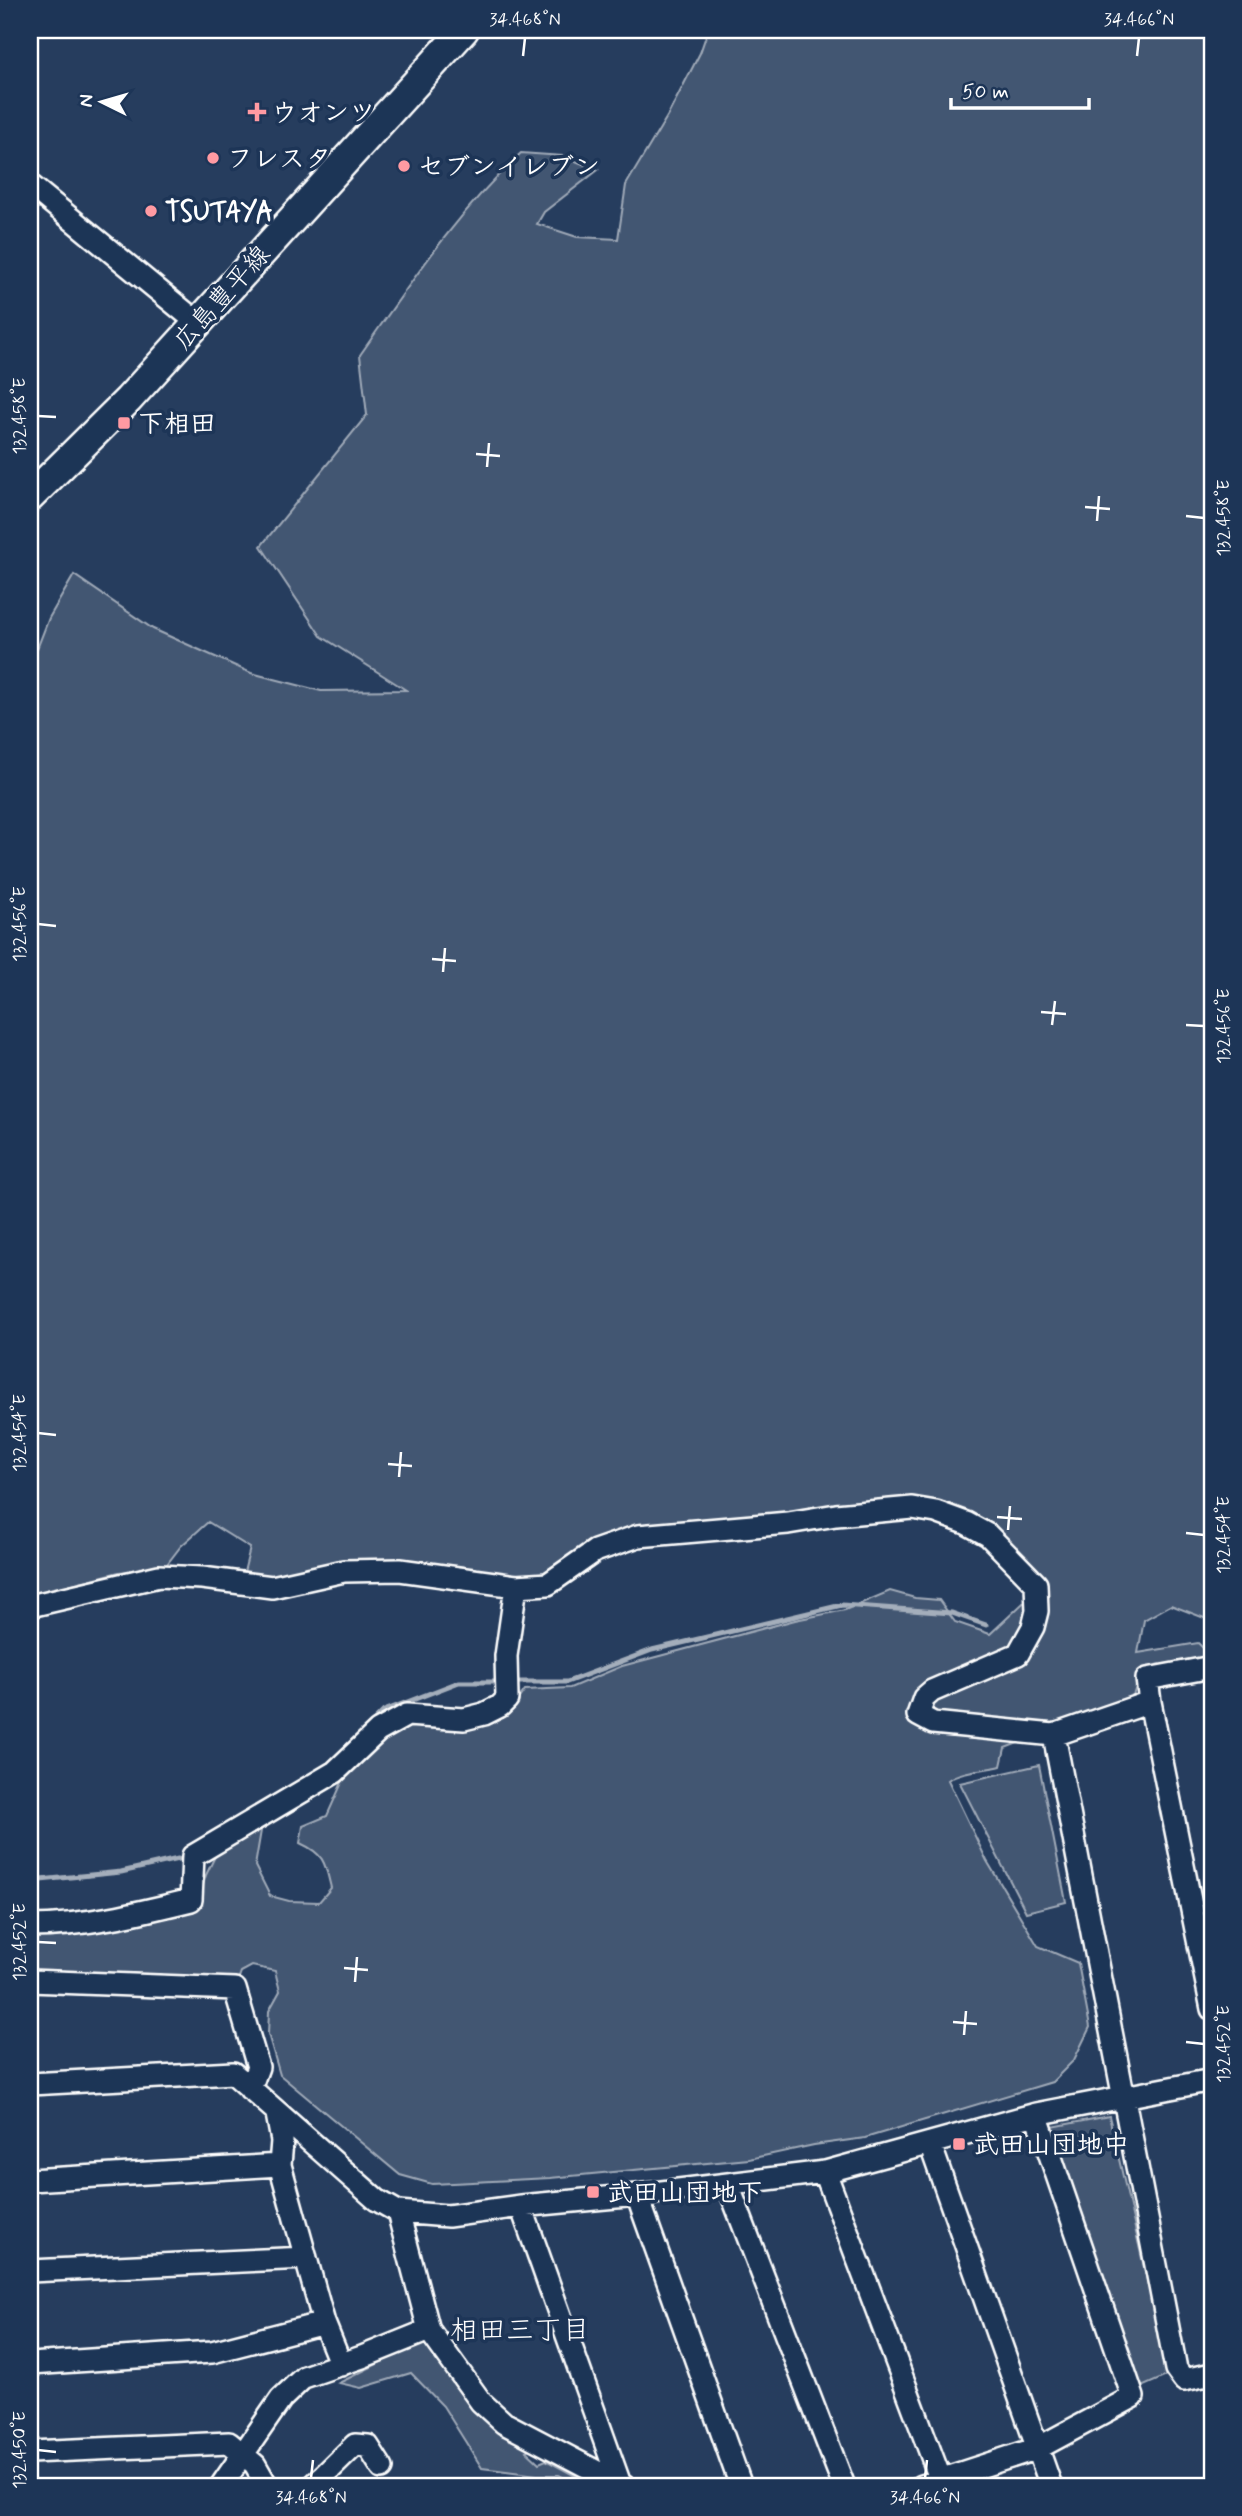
<svg xmlns="http://www.w3.org/2000/svg" width="1242" height="2516" font-family="Mynerve,'Klee One',sans-serif">
<style>
.green{fill:#425672;stroke:#a0aab8;stroke-width:2}
.lines{fill:none;stroke-linecap:round;stroke-linejoin:round}
.stream{stroke:#a4aebb;stroke-width:5}
.minor-casing{stroke:#fff;stroke-width:26}
.major-casing{stroke:#fff;stroke-width:33}
.minor{stroke:#1d3557;stroke-width:21}
.major{stroke:#1d3557;stroke-width:28}
.ticks{fill:none;stroke:#fff;stroke-width:2.5}
.poi-dot{fill:#ff9aa2;stroke:#1d3557;stroke-width:2.5}
.labels{text-anchor:middle;stroke-width:7;stroke-linejoin:round;paint-order:stroke}
.poi-label{font-size:26px;font-weight:bold;fill:#fff;stroke:#1d3557;text-anchor:start}
.street-label{font-size:26px;fill:#fff;stroke:#1d3557}
.neighbourhood-label{font-size:28px;fill:#fff;stroke:#1d3557}
.neatline{fill:none;stroke:#fff;stroke-width:2.5}
.ticks-label{font-size:18px;text-anchor:middle;fill:#fff}
</style>
<rect width="100%" height="100%" fill="#263d5e"/>
<filter id="ink" filterUnits="userSpaceOnUse"><feTurbulence type="fractalNoise" baseFrequency=".0143" numOctaves="2"/><feDisplacementMap in="SourceGraphic" scale="14" xChannelSelector="R" yChannelSelector="G"/><feConvolveMatrix kernelMatrix="1 2 1 2 8 2 1 2 1" color-interpolation-filters="sRGB"/></filter>
<g filter="url(#ink)">
<path class="green" d="M 708,30 L 1212,30 L 1212,1621 L 1171,1605 L 1144,1620 L 1138,1653 L 1198,1643 L 1212,1657 L 1140,1674 L 1132,1699 L 1005,1748 L 1001,1766 C 986,1770 958,1771 948,1780 L 987,1861 L 1038,1946 L 1078,1963 L 1090,2027 L 1074,2060 L 1052,2082 L 865,2138 L 814,2145 L 749,2159 L 550,2178 L 432,2184 L 400,2175 L 280,2075 L 268,2034 L 269,2011 L 280,1991 L 275,1971 L 252,1966 L 241,1972 L 237,1983 L 30,1974 L 30,1934 L 54,1937 L 196,1908 L 206,1875 L 218,1850 L 263,1819 L 255,1866 L 270,1896 L 289,1901 L 319,1902 L 331,1888 C 325,1862 324,1854 300,1843 L 303,1826 L 327,1816 L 344,1778 L 390,1732 L 420,1722 L 460,1729 L 493,1723 L 511,1709 L 525,1690 L 570,1688 L 622,1666 L 795,1620 L 845,1610 L 890,1591 L 915,1598 L 939,1600 L 955,1622 L 990,1634 L 1034,1593 L 1029,1564 L 1015,1547 L 983,1519 L 944,1502 L 918,1500 L 640,1530 L 544,1577 L 515,1581 L 472,1573 L 271,1583 L 243,1576 L 250,1548 L 208,1522 L 181,1546 L 164,1568 L 119,1572 L 30,1595 L 30,667 L 49,618 L 74,575 L 153,629 L 251,673 L 321,691 L 406,690 L 321,636 L 261,546 L 367,415 L 360,355 C 410,284 457,212 521,153 L 563,156 L 598,170 L 544,212 L 537,224 L 577,237 L 618,239 L 626,185 L 668,115 L 700,53 Z
M 1039,1765 L 1066,1902 L 1026,1912 L 960,1783 Z
M 1109,2116 L 1169,2375 L 1137,2389 L 1047,2128 Z
M 427,2339 L 532,2447 L 526,2451 L 539,2463 L 546,2460 L 594,2486 L 580,2486 L 559,2475 L 537,2475 L 482,2468 L 443,2406 L 411,2373 L 361,2388 L 339,2383 Z"/>
<g class="lines">
<path class="stream" d="M 513,1682 L 567,1682 L 652,1650 L 842,1605 L 952,1613 L 986,1625
M 370,1725 L 384,1711 L 459,1682 L 503,1682
M 30,1881 L 121,1872 L 178,1859"/>
<defs>
<path id="minor" d="M 30,185 L 198,323
M 30,1606 L 159,1576 L 202,1578 L 272,1587 L 344,1571 L 400,1570 L 516,1586 L 548,1584 L 595,1551 L 638,1536 L 788,1523 L 836,1515 L 912,1508 L 936,1512 L 966,1523 L 988,1535 L 1036,1584 L 1037,1611 L 1033,1627 L 1018,1654 L 932,1691 L 924,1698 L 918,1715 L 933,1723 L 1054,1735 L 1150,1702 L 1147,1679 L 1212,1667
M 1150,1702 L 1212,2009
M 1054,1735 L 1176,2369 L 1184,2380 L 1212,2374
M 30,1926 C 85,1926 138,1913 191,1900 L 193,1856 L 335,1772 L 378,1731 L 407,1715 L 464,1719 L 484,1714 L 500,1706 L 507,1699 L 506,1656 L 516,1586
M 30,1981 L 235,1989 L 258,2067 L 250,2089
M 30,2084 L 233,2073 L 377,2200 L 398,2212 L 448,2216 L 521,2206 L 637,2195 L 825,2172 L 1036,2114 L 1212,2080
M 277,2114 L 282,2141 L 280,2165 L 324,2323 L 341,2365
M 930,2144 L 1051,2486
M 825,2172 L 943,2486
M 30,2180 L 280,2165
M 728,2185 L 844,2486
M 637,2195 L 741,2486
M 521,2206 L 620,2484
M 398,2212 L 429,2330 L 481,2402 L 504,2423 L 624,2486
M 30,2271 L 306,2258
M 30,2364 L 212,2352 L 324,2323
M 30,2452 L 229,2443 L 255,2465 L 267,2486
M 221,2486 L 281,2399 L 304,2377 L 362,2357 L 429,2330
M 313,2486 L 355,2445 L 368,2446 L 382,2468
M 921,2486 L 1038,2448 L 1133,2397 L 1036,2114"/>
<path id="major" d="M 30,497 L 128,400 L 464,30"/>
</defs>
<use href="#minor" class="minor-casing"/>
<use href="#major" class="major-casing"/>
<use href="#minor" class="minor"/>
<use href="#major" class="major"/>
</g>
</g>
<path class="ticks" d="M 523,56 L 525,38M 1137,56 L 1139,38M 38,416 L 56,417M 476,454 L 500,456M 487,467 L 489,443M 1085,507 L 1110,509M 1186,516 L 1204,518M 1097,521 L 1099,496M 38,924 L 56,926M 432,959 L 456,961M 443,972 L 445,948M 1041,1012 L 1066,1014M 1052,1025 L 1055,1001M 1186,1025 L 1204,1026M 38,1433 L 56,1435M 388,1464 L 412,1466M 399,1477 L 401,1452M 997,1517 L 1022,1519M 1008,1530 L 1010,1506M 1186,1533 L 1204,1535M 38,1942 L 56,1943M 344,1968 L 368,1970M 355,1982 L 357,1957M 953,2022 L 977,2024M 964,2035 L 966,2011M 1186,2042 L 1204,2044M 38,2450 L 56,2452M 311,2478 L 313,2460M 925,2478 L 927,2460"/>
<g class="poi-dot">
<path d="M253.5 101.5h7v7h7v7h-7v7h-7v-7h-7v-7h7z"/>
<circle cx="213" cy="158" r="7"/>
<circle cx="404" cy="166" r="7"/>
<circle cx="151" cy="211" r="7"/>
<rect x="117" y="416" width="14" height="14" rx="3.5"/>
<rect x="952" y="2137" width="14" height="14" rx="3.5"/>
<rect x="586" y="2185" width="14" height="14" rx="3.5"/>
</g>
<g class="labels">
<g class="poi-label">
<text x="271" y="121">ウオンツ</text>
<text x="227" y="167">フレスタ</text>
<text x="418" y="175">セブンイレブン</text>
<text x="165" y="220">TSUTAYA</text>
<text x="138" y="432">下相田</text>
<text x="973" y="2153">武田山団地中</text>
<text x="607" y="2201">武田山団地下</text>
</g>
<g class="street-label">
<text transform="translate(221 297) rotate(-48)" y="9">広島豊平線</text>
</g>
<g class="neighbourhood-label">
<text x="520" y="2339">相田三丁目</text>
</g>
</g>
<rect width="1242" height="2516" fill="none" stroke="#1d3557" stroke-width="77"/>
<g transform="translate(102 102) rotate(275)" stroke="#1d3557" stroke-width="5" paint-order="stroke">
<path d="M0-5L12 26L0 18L-12 26Z" fill="#ffffff"/>
<text y="-10" font-size="19" font-weight="bold" text-anchor="middle" fill="#ffffff">N</text>
</g>
<path d="M951 98v10h138v-10" fill="none" stroke="#ffffff" stroke-width="3.5"/>
<text x="962" y="98" font-size="21" fill="#ffffff" stroke="#1d3557" stroke-width="5" paint-order="stroke">50 m</text>
<rect x="38" y="38" width="1166" height="2440" class="neatline"/>
<g class="ticks-label">
<text x="525" y="25">34.468°N</text>
<text x="1139" y="25">34.466°N</text>
<text transform="translate(19 416) rotate(-90)" y="6">132.458°E</text>
<text transform="translate(1223 518) rotate(-90)" y="6">132.458°E</text>
<text transform="translate(19 924) rotate(-90)" y="6">132.456°E</text>
<text transform="translate(1223 1026) rotate(-90)" y="6">132.456°E</text>
<text transform="translate(19 1433) rotate(-90)" y="6">132.454°E</text>
<text transform="translate(1223 1535) rotate(-90)" y="6">132.454°E</text>
<text transform="translate(19 1942) rotate(-90)" y="6">132.452°E</text>
<text transform="translate(1223 2044) rotate(-90)" y="6">132.452°E</text>
<text transform="translate(19 2450) rotate(-90)" y="6">132.450°E</text>
<text x="311" y="2503">34.468°N</text>
<text x="925" y="2503">34.466°N</text>
</g>
</svg>
